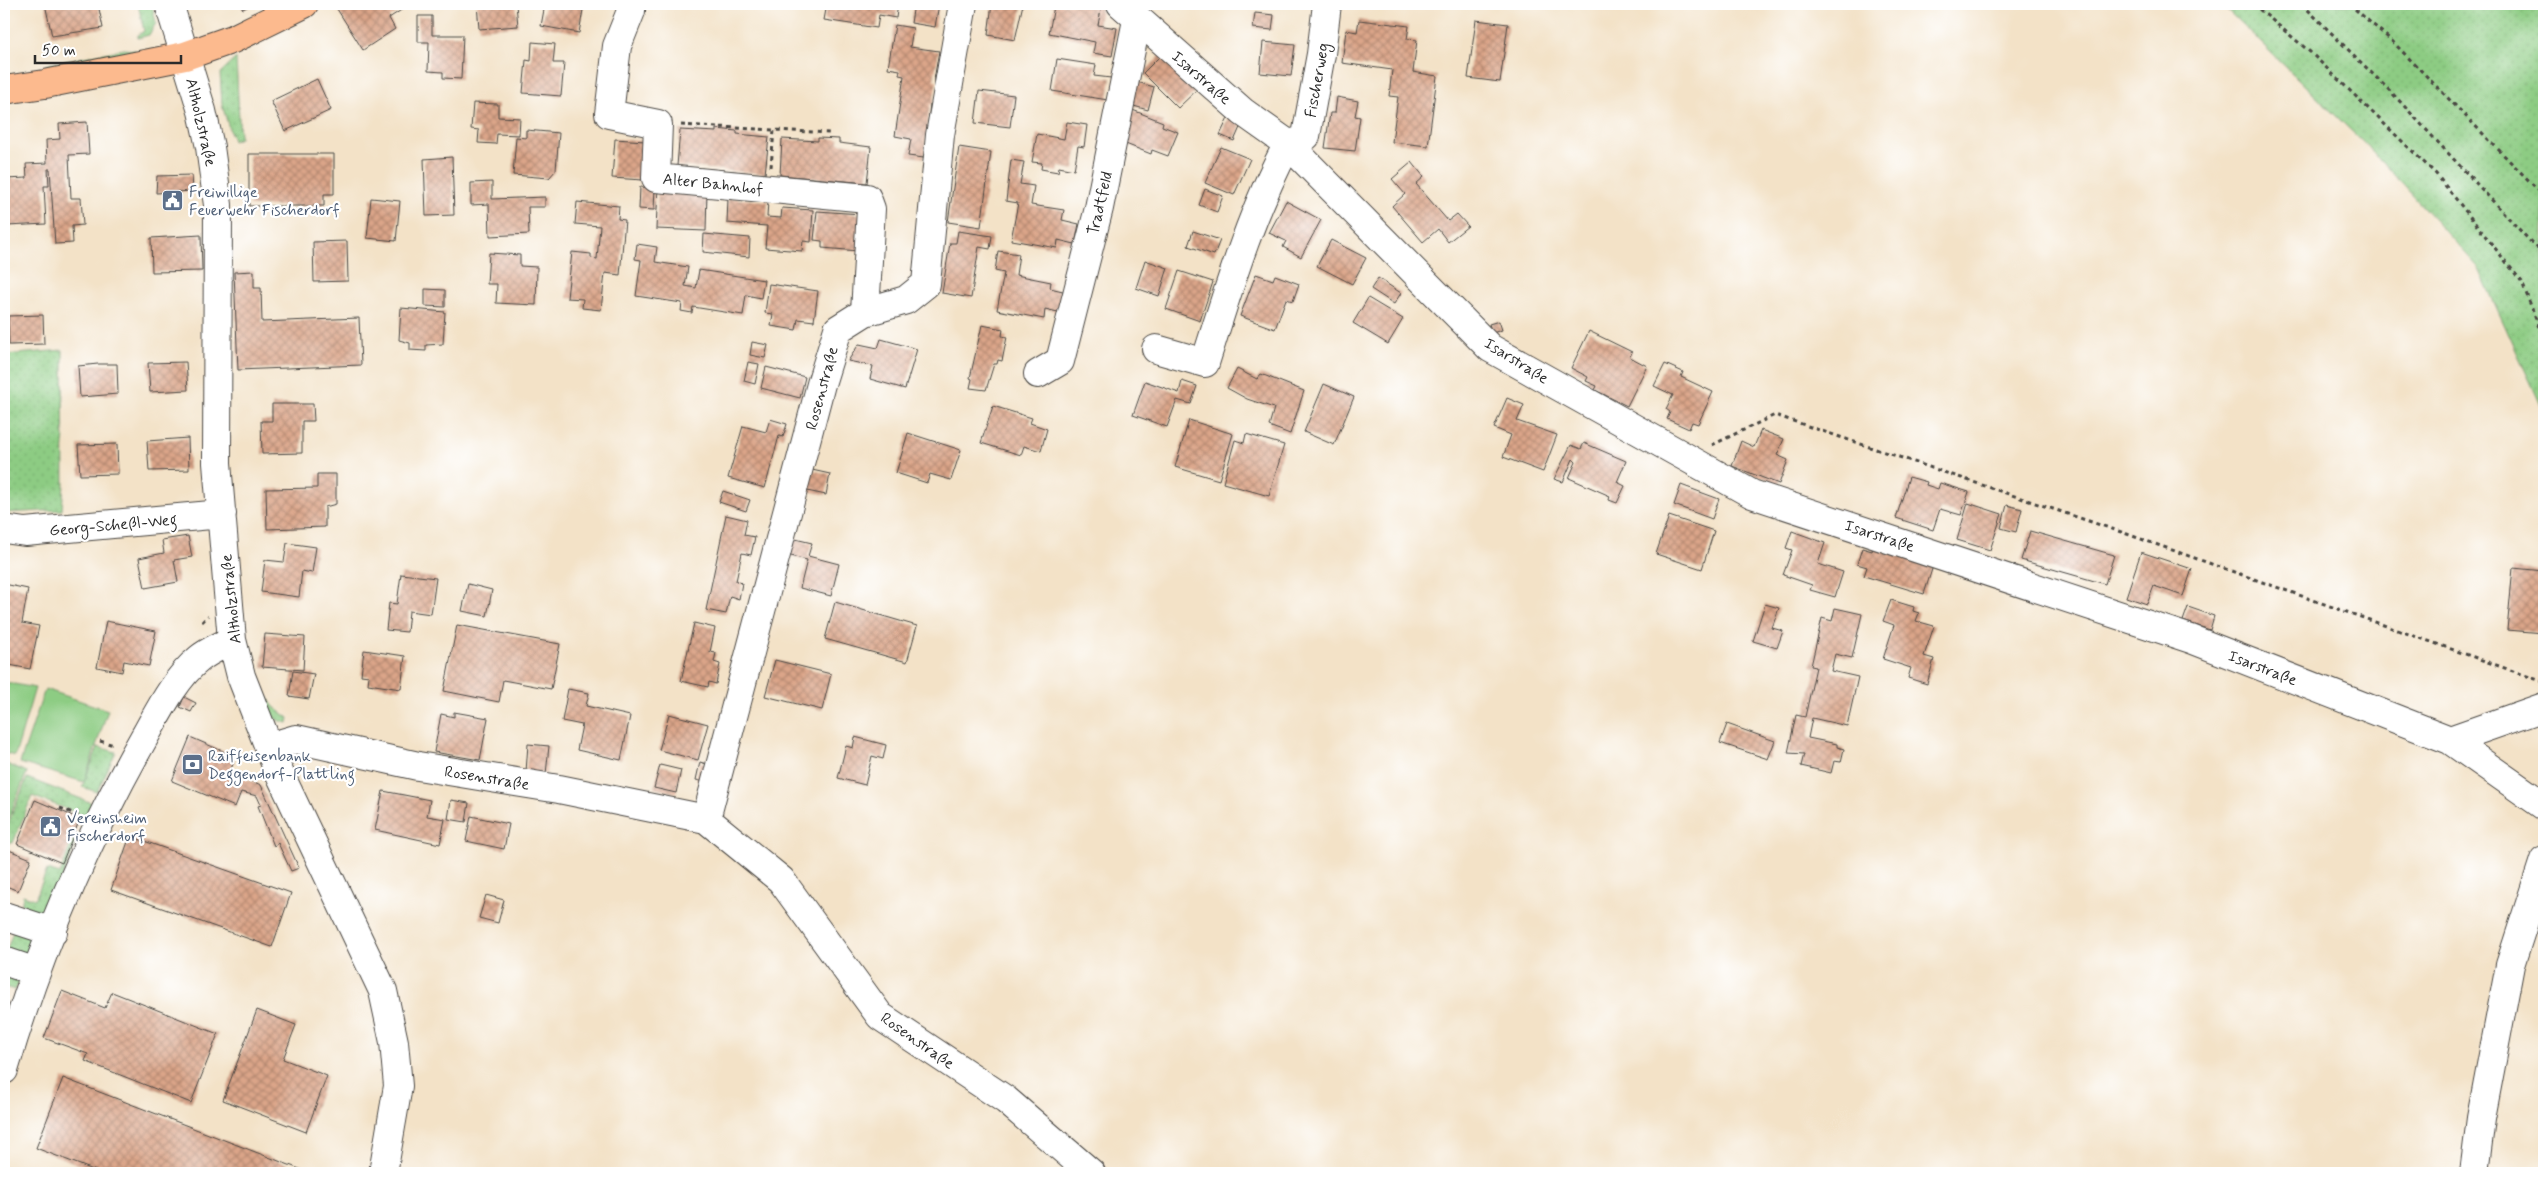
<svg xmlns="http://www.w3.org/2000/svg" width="2548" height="1177" font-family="Mynerve,sans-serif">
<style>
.grass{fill:url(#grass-dots);stroke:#5c7c57}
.green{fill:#8dcc83;stroke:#5c7c57}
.building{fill:url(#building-cross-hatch)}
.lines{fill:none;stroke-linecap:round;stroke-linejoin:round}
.minor-casing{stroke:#494642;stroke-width:30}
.major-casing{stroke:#494642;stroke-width:30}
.path{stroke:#494642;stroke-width:3;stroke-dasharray:4 4;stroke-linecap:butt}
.minor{stroke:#fff;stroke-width:28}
.major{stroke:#fcba8e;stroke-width:28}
.labels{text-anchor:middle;stroke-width:4.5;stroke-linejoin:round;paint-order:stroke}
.street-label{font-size:16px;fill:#2b2b2b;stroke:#fff}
.service-label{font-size:16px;fill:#4e5e75;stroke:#fff;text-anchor:start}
</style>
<defs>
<pattern id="grass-dots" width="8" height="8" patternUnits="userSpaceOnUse" patternTransform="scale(1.25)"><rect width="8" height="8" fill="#8dcc83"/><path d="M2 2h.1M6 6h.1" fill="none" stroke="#7aaf71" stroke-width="1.8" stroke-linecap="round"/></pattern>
<pattern id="building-cross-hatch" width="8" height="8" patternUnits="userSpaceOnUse" patternTransform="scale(1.25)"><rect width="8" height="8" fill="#dba589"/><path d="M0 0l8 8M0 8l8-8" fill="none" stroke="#b28770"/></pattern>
</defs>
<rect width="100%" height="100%" fill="#fff"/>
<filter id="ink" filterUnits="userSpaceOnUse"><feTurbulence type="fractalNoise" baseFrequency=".02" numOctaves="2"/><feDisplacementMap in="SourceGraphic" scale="10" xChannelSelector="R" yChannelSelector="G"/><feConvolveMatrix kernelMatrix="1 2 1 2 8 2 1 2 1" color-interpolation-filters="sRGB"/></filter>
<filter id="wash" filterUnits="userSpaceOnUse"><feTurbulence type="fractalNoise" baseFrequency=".0096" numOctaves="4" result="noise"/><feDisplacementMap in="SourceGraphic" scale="20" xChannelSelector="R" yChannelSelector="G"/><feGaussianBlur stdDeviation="1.12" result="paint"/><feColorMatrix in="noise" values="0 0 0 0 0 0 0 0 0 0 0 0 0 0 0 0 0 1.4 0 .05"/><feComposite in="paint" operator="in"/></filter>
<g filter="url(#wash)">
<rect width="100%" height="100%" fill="#f3e2c7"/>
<path class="grass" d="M 138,4 L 152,4 L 156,23 L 149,35 L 138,38 L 138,35 L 144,31 Z
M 2221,4 L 2544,4 L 2544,412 L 2478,267 L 2373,152 Z
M 124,49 L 135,50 L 135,53 L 49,70 L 46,65 Z
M 236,58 L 240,138 L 233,141 L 222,105 L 220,73 Z
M 63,350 L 64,484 L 62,510 L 4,513 L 4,355 Z
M 255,680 L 274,707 L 289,718 L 288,723 L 271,718 Z
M 98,747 L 116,752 L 97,792 L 82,787 Z
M 27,778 L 92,803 L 85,816 L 32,796 L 13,843 L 9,843 L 6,847 L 4,846 L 4,834 Z
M 73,839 L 77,840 L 47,916 L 21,908 L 23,895 L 35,899 L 47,870 L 60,874 Z
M 15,926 L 38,933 L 29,959 L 6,952 Z
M 4,971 L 21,977 L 15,990 L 4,987 Z"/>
<path class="green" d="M 4,682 L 35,688 L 15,756 L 4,753 Z
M 45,689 L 108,710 L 84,782 L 20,763 Z
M 4,763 L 27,772 L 4,830 Z"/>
<g id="blocks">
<path class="building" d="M 45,4 L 98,4 L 103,28 L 52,36 Z
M 240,4 L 253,4 L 243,9 Z
M 345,4 L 408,4 L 409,5 L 389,18 L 395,29 L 363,50 L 337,9 Z
M 477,4 L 516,4 L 518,26 L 479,29 Z
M 545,4 L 584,4 L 579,33 L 541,26 Z
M 827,4 L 898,4 L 896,18 L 879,15 L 877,28 L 824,20 Z
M 914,4 L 939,4 L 935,27 L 911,23 Z
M 992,4 L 1023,4 L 1015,40 L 988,35 Z
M 1047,4 L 1102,4 L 1098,25 L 1117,28 L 1112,56 L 1093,53 L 1095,42 L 1049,33 L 1054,6 Z
M 1255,13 L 1274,15 L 1272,30 L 1253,28 Z
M 418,16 L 432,16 L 432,35 L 463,35 L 461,79 L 443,78 L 443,72 L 428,71 L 429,42 L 418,42 Z
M 1359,20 L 1409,26 L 1407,39 L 1417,40 L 1413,72 L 1437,76 L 1428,146 L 1392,142 L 1398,97 L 1389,96 L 1392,70 L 1342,63 L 1346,30 L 1357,32 Z
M 1476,20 L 1508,24 L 1500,82 L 1468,78 Z
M 895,25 L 913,28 L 910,47 L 939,51 L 934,80 L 937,81 L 933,105 L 930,104 L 924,158 L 908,156 L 911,139 L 895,136 L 904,76 L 899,75 L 900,70 L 888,68 Z
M 532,42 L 555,44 L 553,63 L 564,63 L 561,96 L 523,93 L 526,60 L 531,61 Z
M 1263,42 L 1295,45 L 1291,76 L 1260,73 Z
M 1166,50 L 1201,86 L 1178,108 L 1143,73 Z
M 1057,59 L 1096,65 L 1094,76 L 1111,78 L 1108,100 L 1052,91 Z
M 317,79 L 331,110 L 285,131 L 271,101 Z
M 1137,82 L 1154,87 L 1148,110 L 1130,105 Z
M 979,91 L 1014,95 L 1010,127 L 975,123 Z
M 1337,97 L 1358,101 L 1355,116 L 1360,117 L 1355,151 L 1325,148 L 1330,113 L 1335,113 Z
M 473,103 L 498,104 L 498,117 L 520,118 L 519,135 L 497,134 L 496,144 L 478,143 L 479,130 L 471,129 Z
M 1130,109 L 1163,122 L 1162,126 L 1178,132 L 1168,156 L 1152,150 L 1151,154 L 1118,141 Z
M 1230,114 L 1241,125 L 1234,141 L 1220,135 Z
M 87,122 L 89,154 L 69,155 L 71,198 L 81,198 L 83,225 L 72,226 L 73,243 L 55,244 L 50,169 L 48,169 L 49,186 L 44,186 L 46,224 L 7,226 L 5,179 L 27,178 L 26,164 L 47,163 L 46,140 L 60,139 L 59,124 Z
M 1067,122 L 1087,125 L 1084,147 L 1078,146 L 1074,170 L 1059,167 L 1058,172 L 1041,169 L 1042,163 L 1032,162 L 1037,134 L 1064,139 Z
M 716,129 L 737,131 L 737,134 L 769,137 L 765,174 L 677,166 L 680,130 L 716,132 Z
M 526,130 L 559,133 L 556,170 L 549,178 L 513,175 L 516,137 L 526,138 Z
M 818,138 L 839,139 L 839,143 L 871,147 L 867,183 L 780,175 L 782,139 L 818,141 Z
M 615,139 L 645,141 L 643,180 L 612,178 Z
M 959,147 L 991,152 L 981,227 L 948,222 Z
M 1221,147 L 1250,159 L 1234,195 L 1205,183 Z
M 249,154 L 334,154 L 334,194 L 324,194 L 324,206 L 249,206 Z
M 452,157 L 454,215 L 426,216 L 424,159 Z
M 1011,160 L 1024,162 L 1020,184 L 1034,186 L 1031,205 L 1064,210 L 1062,220 L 1079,224 L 1075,244 L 1058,240 L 1057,248 L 1011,240 L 1018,203 L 1006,201 Z
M 1412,162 L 1424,177 L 1416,184 L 1448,221 L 1457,214 L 1468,226 L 1448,242 L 1438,229 L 1423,242 L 1392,206 L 1405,194 L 1392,179 Z
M 192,175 L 193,191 L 156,193 L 157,176 Z
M 492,182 L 492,199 L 545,197 L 545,207 L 528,207 L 529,234 L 490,236 L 489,204 L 471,205 L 471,183 Z
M 640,187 L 655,188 L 654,210 L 639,209 Z
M 658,188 L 707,190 L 706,231 L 656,229 Z
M 1205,189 L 1223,196 L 1217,212 L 1199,205 Z
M 371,198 L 400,201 L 396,241 L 367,238 Z
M 728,198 L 768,201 L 767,217 L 781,218 L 782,208 L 813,210 L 811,242 L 803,241 L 802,251 L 765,248 L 767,226 L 727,223 Z
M 1286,201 L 1321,220 L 1301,257 L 1283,247 L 1286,241 L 1269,233 Z
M 577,202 L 619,206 L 618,219 L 625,220 L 620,275 L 605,273 L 601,310 L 582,308 L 583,299 L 567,298 L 572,252 L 591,254 L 591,258 L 597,259 L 600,226 L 575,224 Z
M 817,211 L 861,214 L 859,251 L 822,248 L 822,241 L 814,240 Z
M 958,231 L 992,236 L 990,249 L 979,247 L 971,298 L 942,293 L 950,243 L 956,243 Z
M 1193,231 L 1220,240 L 1214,255 L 1188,246 Z
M 704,234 L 750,238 L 749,257 L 703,252 Z
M 201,235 L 202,271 L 152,272 L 151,238 Z
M 1331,240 L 1366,258 L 1352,284 L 1317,266 Z
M 347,241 L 348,281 L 314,282 L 313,242 Z
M 637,244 L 657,247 L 655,262 L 688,267 L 685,286 L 696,288 L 699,270 L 764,280 L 761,298 L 746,295 L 743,315 L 693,307 L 692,313 L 681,311 L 682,303 L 636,296 L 641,260 L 635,259 Z
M 998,251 L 1019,254 L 1016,275 L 1051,282 L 1050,288 L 1067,292 L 1062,313 L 1045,309 L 1044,319 L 997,310 L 1004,273 L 995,271 Z
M 489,253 L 520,255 L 520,266 L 537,267 L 536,305 L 496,303 L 497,284 L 487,284 Z
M 1145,260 L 1168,268 L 1159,296 L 1136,288 Z
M 254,271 L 254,288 L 261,288 L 262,322 L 359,318 L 361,365 L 238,370 L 234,272 Z
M 1179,271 L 1213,282 L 1200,321 L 1166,309 Z
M 1256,274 L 1273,280 L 1275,275 L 1299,284 L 1293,301 L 1286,299 L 1275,329 L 1240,316 Z
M 1378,278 L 1401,293 L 1394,304 L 1371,289 Z
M 769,284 L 818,291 L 814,321 L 798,319 L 796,330 L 771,326 L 773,314 L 765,313 Z
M 425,289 L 445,290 L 445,307 L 425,306 Z
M 1368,298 L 1403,319 L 1388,344 L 1353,323 Z
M 401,308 L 445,312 L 443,344 L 426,345 L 426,351 L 410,350 L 410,343 L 399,340 Z
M 43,315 L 44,344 L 9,345 L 8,316 Z
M 1499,321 L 1502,330 L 1492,333 L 1489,324 Z
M 982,325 L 1003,329 L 1002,336 L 1007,337 L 1002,361 L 998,360 L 997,364 L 994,364 L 986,390 L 970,388 L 972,379 L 970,378 Z
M 1589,331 L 1632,352 L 1630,357 L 1647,366 L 1627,406 L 1595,390 L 1597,386 L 1586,381 L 1588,377 L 1571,368 Z
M 881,339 L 917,349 L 905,389 L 870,379 L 873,366 L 848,361 L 859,344 L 878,348 Z
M 752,342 L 768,345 L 765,358 L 750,355 Z
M 186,362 L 188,390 L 150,392 L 148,363 Z
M 748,362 L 759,364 L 755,384 L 744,381 Z
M 98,364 L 117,364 L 118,394 L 80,397 L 78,366 Z
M 1665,364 L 1683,372 L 1681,377 L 1713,392 L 1698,424 L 1692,422 L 1689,429 L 1667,419 L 1670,412 L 1666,409 L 1673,395 L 1654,386 Z
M 766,367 L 805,377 L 800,398 L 761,388 Z
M 1237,369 L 1257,379 L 1261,374 L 1304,391 L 1290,434 L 1269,426 L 1274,408 L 1247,399 L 1227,388 Z
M 1145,381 L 1179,393 L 1182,381 L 1197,386 L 1191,404 L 1177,400 L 1167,427 L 1133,415 Z
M 1324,384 L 1354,397 L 1334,445 L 1304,432 Z
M 1507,398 L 1524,405 L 1517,421 L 1557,435 L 1543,472 L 1503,457 L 1511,435 L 1494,428 Z
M 272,404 L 313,404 L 314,421 L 302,421 L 302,453 L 262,454 L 261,421 L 272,421 Z
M 993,406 L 1032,418 L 1030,423 L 1047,429 L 1041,451 L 1024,446 L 1021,455 L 981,443 Z
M 770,419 L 787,424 L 783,437 L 779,436 L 765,488 L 728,478 L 743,426 L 766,432 Z
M 1189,420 L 1233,434 L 1219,480 L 1175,467 Z
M 1761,430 L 1784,439 L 1777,455 L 1788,460 L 1779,484 L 1732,466 L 1741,441 L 1754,447 Z
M 908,433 L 961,450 L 951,480 L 930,474 L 927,483 L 896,473 Z
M 1246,434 L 1284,445 L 1269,496 L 1223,483 L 1235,440 L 1244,443 Z
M 188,438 L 189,470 L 149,471 L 147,441 Z
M 1584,443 L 1626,461 L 1617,482 L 1625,486 L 1617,503 L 1609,500 L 1610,496 L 1569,478 L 1576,462 L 1573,459 L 1563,482 L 1554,479 L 1571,445 L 1581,449 Z
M 117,444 L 118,474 L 80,475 L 78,445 Z
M 812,470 L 830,474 L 826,495 L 807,491 Z
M 317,474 L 336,474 L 336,504 L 325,507 L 325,527 L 267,529 L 266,489 L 317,488 Z
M 1909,477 L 1927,482 L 1926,485 L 1938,489 L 1940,483 L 1969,492 L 1961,515 L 1940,509 L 1933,530 L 1896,518 Z
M 1681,485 L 1719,499 L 1712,519 L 1674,505 Z
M 723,491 L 750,500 L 746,511 L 719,502 Z
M 1968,503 L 2002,514 L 1990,550 L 1957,540 Z
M 2007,505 L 2022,509 L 2016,532 L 2001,528 Z
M 726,515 L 747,520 L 744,535 L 755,537 L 751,555 L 742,553 L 736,581 L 742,583 L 739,599 L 730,596 L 726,614 L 706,610 Z
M 1669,516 L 1714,531 L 1702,569 L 1656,554 Z
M 1792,531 L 1825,543 L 1818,564 L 1843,572 L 1835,597 L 1810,590 L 1812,585 L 1783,575 L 1792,550 L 1786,548 Z
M 2030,531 L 2114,555 L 2105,584 L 2021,560 Z
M 188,536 L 192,557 L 174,560 L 178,582 L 145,588 L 139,558 L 164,553 L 162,540 Z
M 791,538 L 812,543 L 808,556 L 839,564 L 831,596 L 800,588 L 807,560 L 787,555 Z
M 287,543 L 316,547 L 312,573 L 302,571 L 299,597 L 261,592 L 265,560 L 284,562 Z
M 1873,547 L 1933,566 L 1924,594 L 1864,576 L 1867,567 L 1857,564 L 1862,548 L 1872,551 Z
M 2141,552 L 2192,569 L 2183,596 L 2154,586 L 2147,604 L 2126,597 Z
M 2513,568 L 2544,571 L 2544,633 L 2507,630 Z
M 401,574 L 436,578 L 431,614 L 409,611 L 407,632 L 386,630 L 389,603 L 397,604 Z
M 4,584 L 28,589 L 22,623 L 39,626 L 30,669 L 4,664 Z
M 468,584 L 492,590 L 487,616 L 462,611 Z
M 1891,600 L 1914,607 L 1913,611 L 1919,613 L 1916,621 L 1934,626 L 1924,656 L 1934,659 L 1927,684 L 1908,678 L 1911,668 L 1883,659 L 1894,625 L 1883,621 Z
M 835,602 L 917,626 L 907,662 L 825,639 Z
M 1765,604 L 1779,608 L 1772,628 L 1783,631 L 1777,648 L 1753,641 Z
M 2188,607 L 2214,616 L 2210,630 L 2183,621 Z
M 1835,608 L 1862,614 L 1852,658 L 1835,654 L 1831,671 L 1858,677 L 1847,726 L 1812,718 L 1808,738 L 1837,744 L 1837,747 L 1844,749 L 1841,762 L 1834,761 L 1831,773 L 1801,766 L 1804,754 L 1788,753 L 1796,715 L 1805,717 L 1816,667 L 1811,666 L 1822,618 L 1832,621 Z
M 106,621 L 156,631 L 149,666 L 124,661 L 122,672 L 97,667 Z
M 694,623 L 715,628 L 710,652 L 716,653 L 714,662 L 720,664 L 716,684 L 709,682 L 708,687 L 681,681 Z
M 457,625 L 560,644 L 551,689 L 503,680 L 499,702 L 444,691 Z
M 265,634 L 305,637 L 303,670 L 262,667 Z
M 364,650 L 405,656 L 401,689 L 368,684 L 369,676 L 361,675 Z
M 775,660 L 831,674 L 822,710 L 765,696 Z
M 293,671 L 314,674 L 309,699 L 289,696 Z
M 568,689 L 589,693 L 586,706 L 630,716 L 621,760 L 577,750 L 582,725 L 562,721 Z
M 184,697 L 196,703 L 191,712 L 180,707 Z
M 454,712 L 488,718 L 480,760 L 434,752 L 441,714 L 454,717 Z
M 669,714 L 708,724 L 698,760 L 659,750 Z
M 1727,724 L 1775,741 L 1768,759 L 1720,743 Z
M 190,737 L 227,753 L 225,757 L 234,761 L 230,772 L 261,785 L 299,868 L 291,871 L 278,843 L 274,846 L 258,806 L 261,805 L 257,796 L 241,792 L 235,807 L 172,781 Z
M 855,737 L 886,745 L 883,759 L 872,756 L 865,785 L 838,778 L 846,746 L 853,748 Z
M 528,744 L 549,746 L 546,774 L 526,772 Z
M 700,762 L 710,765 L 705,782 L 696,780 Z
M 660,765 L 681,770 L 676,793 L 654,788 Z
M 383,791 L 430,800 L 427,816 L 445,819 L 440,844 L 375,830 Z
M 35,800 L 80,819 L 62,863 L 17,844 Z
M 451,800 L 469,803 L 466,822 L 448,819 Z
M 471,816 L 509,824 L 504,849 L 466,841 Z
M 130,836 L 291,893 L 272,947 L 111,890 Z
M 4,848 L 31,859 L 18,891 L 4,885 Z
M 486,895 L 504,900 L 498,923 L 479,918 Z
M 62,991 L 105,1008 L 112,992 L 218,1034 L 191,1103 L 85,1061 L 88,1054 L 44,1038 Z
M 257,1010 L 296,1025 L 283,1059 L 327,1076 L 306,1132 L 223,1100 Z
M 63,1078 L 310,1173 L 101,1173 L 36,1148 Z"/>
</g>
</g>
<g filter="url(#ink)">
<use href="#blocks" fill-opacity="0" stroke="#494642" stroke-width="1"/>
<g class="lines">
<defs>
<path id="minor" d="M 169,4 L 202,111 L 210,147 L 218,205 L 217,463 L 232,640 L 241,676 L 277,768 L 383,991 L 394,1042 L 398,1086 L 383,1173
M 631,4 L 631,11 L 617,46 L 609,114 L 658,124 L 656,178 L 867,198 L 871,209 L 865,312
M 1121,4 L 1243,112 L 1288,144 L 1490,348 L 1752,494 L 2191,639 L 2450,740 L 2544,806
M 1288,144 L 1300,141 L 1306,136 L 1321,54 L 1327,4
M 1156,349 L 1205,363 C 1228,290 1251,212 1288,144
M 1038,374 L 1060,361 L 1099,208 L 1137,20
M 4,529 L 25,532 L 222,514
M 2450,740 L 2544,707
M 269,747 L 296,739 L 418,766 L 559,789 L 706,819 L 821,384 L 838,329 L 865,312 L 906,300 L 926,284 L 940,135 L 963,4
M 706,819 L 781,880 L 880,1016 L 1006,1100 L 1091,1173
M 4,916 L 53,932
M 4,961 L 36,972
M 4,1070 C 38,955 86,840 145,736 C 159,711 176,677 199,659 C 208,651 221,646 232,640
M 2474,1173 L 2481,1118 L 2510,965 L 2544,860"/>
<path id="major" d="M 4,90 L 45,84 L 185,56 L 233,39 L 304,4"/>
</defs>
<use href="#minor" class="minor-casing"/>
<use href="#major" class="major-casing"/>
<path class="path" d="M 2253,4 L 2310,52 L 2436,174 L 2522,282 L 2544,341
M 2302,4 L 2392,93 L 2544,256
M 2349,4 L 2392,41 L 2544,196
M 681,125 L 830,133
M 771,167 L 774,130
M 1712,445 L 1775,415 L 2127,534 L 2544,682
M 202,622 L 208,616
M 100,741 L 114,745
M 60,808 L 80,816"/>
<use href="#minor" class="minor"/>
<use href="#major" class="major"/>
</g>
</g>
<defs>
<symbol id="civic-square" viewBox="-11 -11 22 22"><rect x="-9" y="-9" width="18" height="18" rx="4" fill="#5c6f8a" stroke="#fff"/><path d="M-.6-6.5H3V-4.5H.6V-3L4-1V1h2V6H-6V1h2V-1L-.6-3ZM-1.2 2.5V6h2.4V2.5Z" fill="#fff"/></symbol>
<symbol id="bank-square" viewBox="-11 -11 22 22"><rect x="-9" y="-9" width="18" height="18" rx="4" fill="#5c6f8a" stroke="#fff"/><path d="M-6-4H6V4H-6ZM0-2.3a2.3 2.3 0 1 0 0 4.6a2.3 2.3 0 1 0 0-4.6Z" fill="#fff"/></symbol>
</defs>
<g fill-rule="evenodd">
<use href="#civic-square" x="160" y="188" width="25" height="25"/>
<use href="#bank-square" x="180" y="752" width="25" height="25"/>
<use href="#civic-square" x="38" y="814" width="25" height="25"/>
</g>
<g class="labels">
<g class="street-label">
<text transform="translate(1202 77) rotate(41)" y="6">Isarstraße</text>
<text transform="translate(1316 80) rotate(-80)" y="6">Fischerweg</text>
<text transform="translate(202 122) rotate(77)" y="6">Altholzstraße</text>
<text transform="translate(713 183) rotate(6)" y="6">Alter Bahnhof</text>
<text transform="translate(1099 203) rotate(-77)" y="6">Tradtfeld</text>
<text transform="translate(1517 360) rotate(32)" y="6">Isarstraße</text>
<text transform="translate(821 388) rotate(-75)" y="6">Rosenstraße</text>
<text transform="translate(113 524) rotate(-5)" y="6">Georg-Scheßl-Weg</text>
<text transform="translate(1880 535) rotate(18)" y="6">Isarstraße</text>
<text transform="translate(230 599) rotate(-96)" y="6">Altholzstraße</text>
<text transform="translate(2263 667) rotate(21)" y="6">Isarstraße</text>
<text transform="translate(487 777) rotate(9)" y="6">Rosenstraße</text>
<text transform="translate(918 1040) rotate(35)" y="6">Rosenstraße</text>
</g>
<g class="service-label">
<text x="189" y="197">Freiwillige<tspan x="189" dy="18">Feuerwehr Fischerdorf</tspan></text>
<text x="208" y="761">Raiffeisenbank<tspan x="208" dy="18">Deggendorf-Plattling</tspan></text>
<text x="67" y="823">Vereinsheim<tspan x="67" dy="18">Fischerdorf</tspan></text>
</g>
</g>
<rect width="2548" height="1177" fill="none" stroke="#fff" stroke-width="20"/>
<path d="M35 55v8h146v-8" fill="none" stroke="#2b2b2b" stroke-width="2.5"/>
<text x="42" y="55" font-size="15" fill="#2b2b2b" stroke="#ffffff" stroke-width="4" paint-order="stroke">50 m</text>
</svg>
